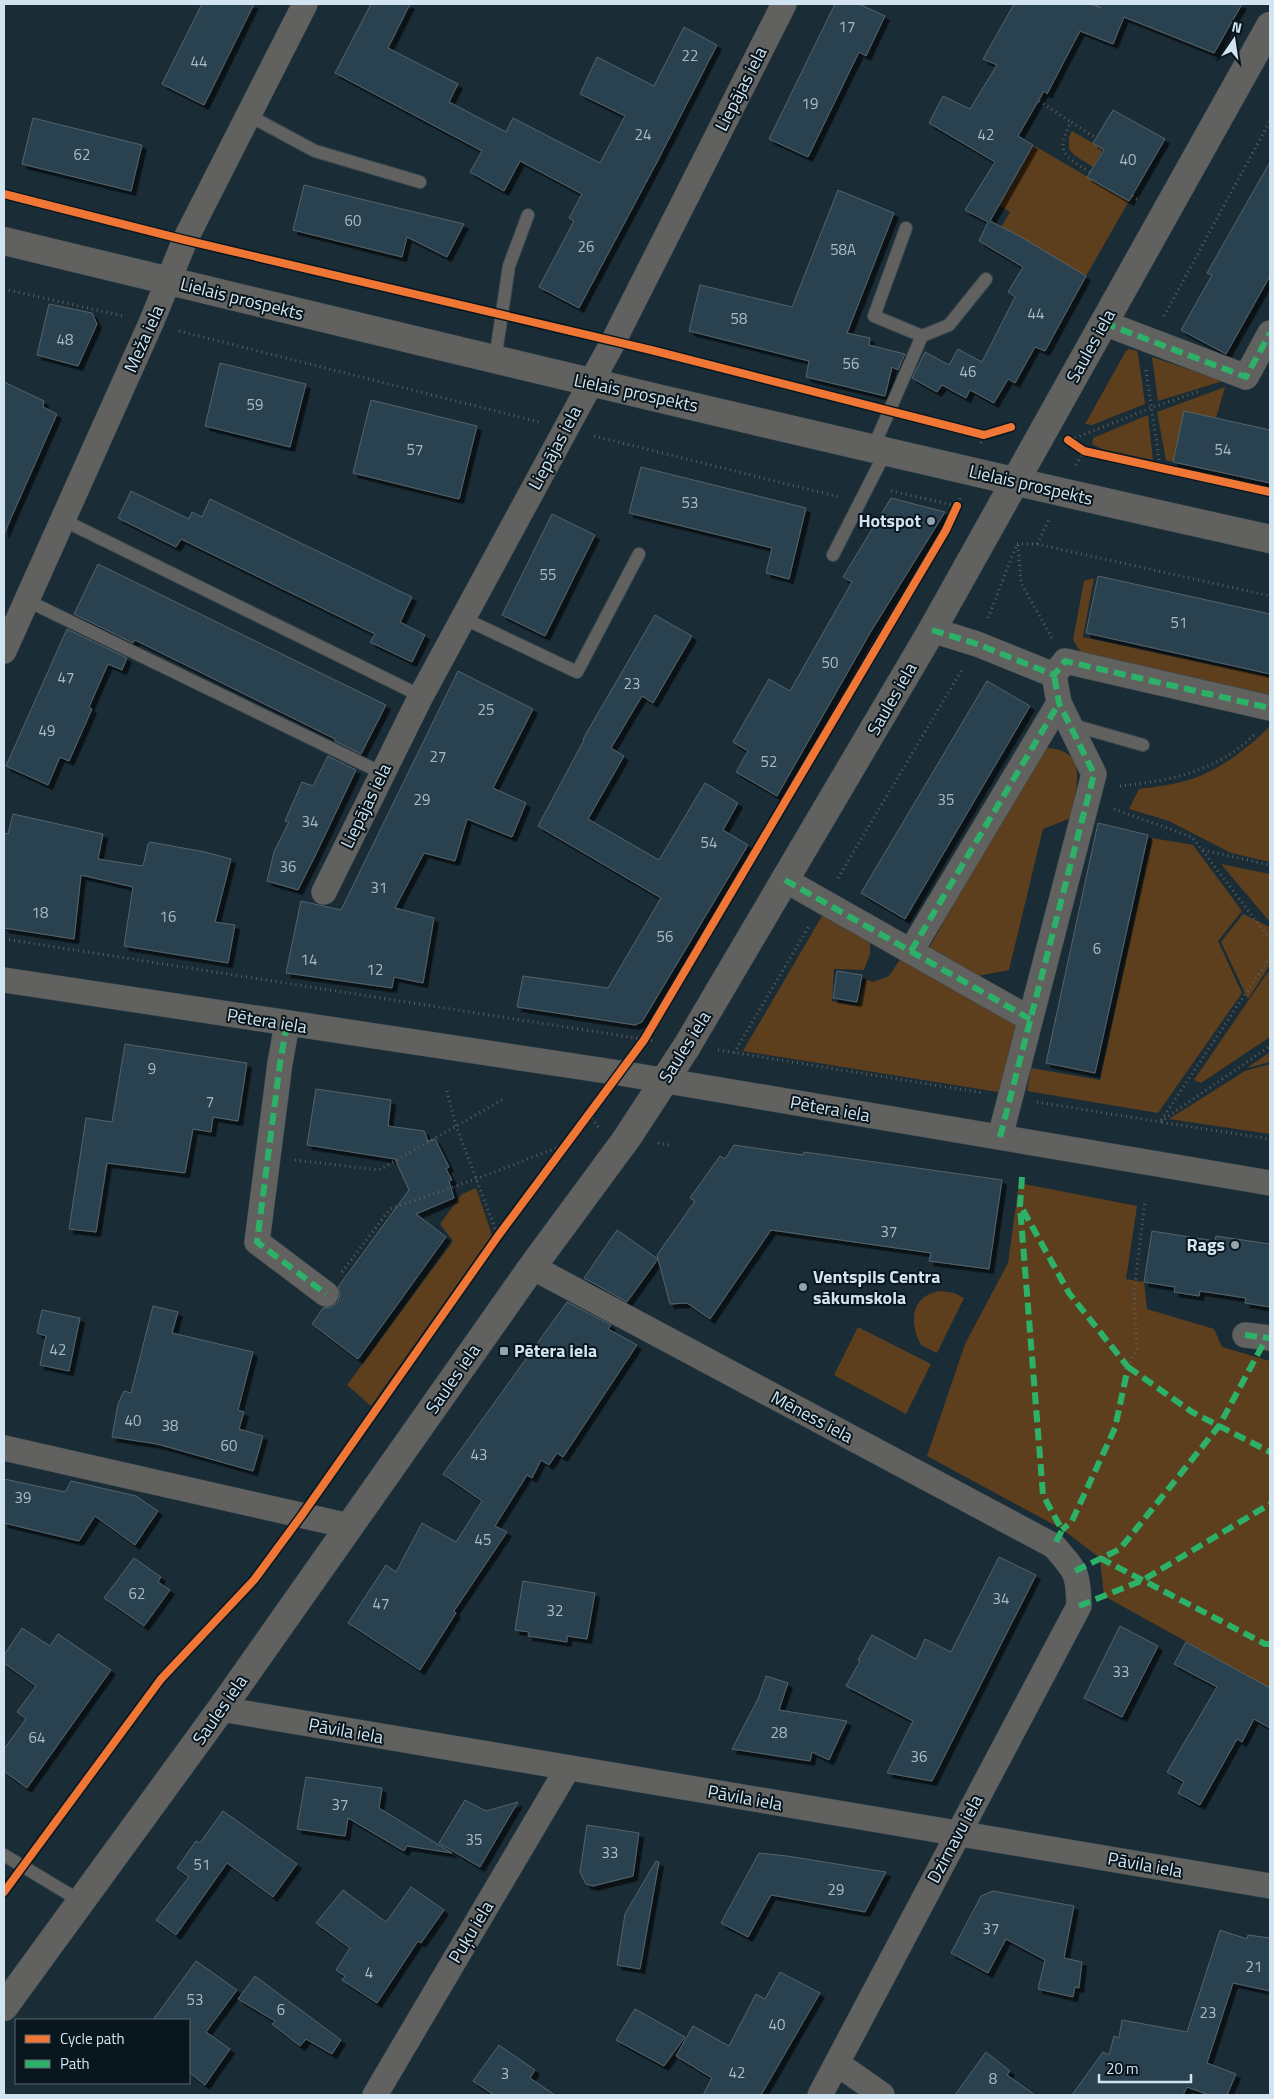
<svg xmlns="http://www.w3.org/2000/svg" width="1274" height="2099" font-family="'Titillium Web',sans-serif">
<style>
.green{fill:#5d3f1d}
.building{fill:#2b434f;stroke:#54636b;filter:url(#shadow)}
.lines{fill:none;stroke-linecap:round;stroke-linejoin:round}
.service-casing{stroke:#3a4951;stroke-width:14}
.minor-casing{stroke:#3a4951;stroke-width:26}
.tertiary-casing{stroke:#3a4951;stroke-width:29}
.path{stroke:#5b5f60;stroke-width:3;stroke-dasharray:1 4;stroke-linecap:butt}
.service{stroke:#61615f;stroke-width:12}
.minor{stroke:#61615f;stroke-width:25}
.tertiary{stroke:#61615f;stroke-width:28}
.quiet{stroke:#2db169;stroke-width:6;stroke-dasharray:12 6;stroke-linecap:butt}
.cycleway-casing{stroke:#09161e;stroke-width:11}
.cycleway{stroke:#f07635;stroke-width:8}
.poi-dot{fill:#92a4ae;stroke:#09161e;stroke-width:2}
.labels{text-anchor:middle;stroke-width:4;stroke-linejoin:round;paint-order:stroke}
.number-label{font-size:15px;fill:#a8bcc7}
.street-label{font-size:18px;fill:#d2e4ef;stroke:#09161e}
.poi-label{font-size:18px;font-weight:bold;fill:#d2e4ef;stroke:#09161e;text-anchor:end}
</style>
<defs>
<filter id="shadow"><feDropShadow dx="4.5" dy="4.5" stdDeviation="0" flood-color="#0009"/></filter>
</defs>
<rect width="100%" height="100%" fill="#1a2c36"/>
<path class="green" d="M 1072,131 L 1103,149 L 1093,167 L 1074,155 L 1069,149 L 1069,137 Z
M 1033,145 L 1129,201 L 1086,276 L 1001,227 L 1010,212 L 999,205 Z
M 1129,349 L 1137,351 L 1138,354 L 1145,404 L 1092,425 L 1085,424 L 1126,351 Z
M 1152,357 L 1223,381 L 1158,401 Z
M 1225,387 L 1216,418 L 1173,462 L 1166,460 L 1157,412 Z
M 1148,415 L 1153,460 L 1102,449 L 1092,444 L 1093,438 Z
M 1094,578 L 1083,637 L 1270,677 L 1270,702 L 1087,662 L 1073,640 L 1084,581 Z
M 1270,726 L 1270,862 L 1231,853 L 1169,821 L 1129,809 L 1139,789 C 1155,787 1170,785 1185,781 C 1218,772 1247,749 1270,726 Z
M 1042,748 C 1091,747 1076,786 1071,818 L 1043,829 L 1009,970 L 978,976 L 929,948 Z
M 1152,838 L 1193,845 L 1242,911 L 1218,941 L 1242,993 L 1158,1113 L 1027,1091 L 1031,1068 L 1100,1080 Z
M 1221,864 L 1270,874 L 1270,922 Z
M 1243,914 L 1270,927 L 1270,965 L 1248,999 L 1221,942 Z
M 822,916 L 870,940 L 870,954 L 864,970 L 834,969 L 832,1001 L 858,1006 L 866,979 L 873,982 L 889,976 L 901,958 L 1021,1026 L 1004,1093 L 743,1051 Z
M 1270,969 L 1270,1037 L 1201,1083 L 1194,1080 Z
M 1270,1052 L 1270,1062 L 1247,1068 Z
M 1270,1064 L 1270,1134 L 1169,1119 L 1245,1071 Z
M 1019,1183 L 1137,1206 L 1126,1279 L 1144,1282 L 1147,1309 L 1214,1329 L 1222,1347 L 1270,1361 L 1270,1688 L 1104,1596 L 1100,1558 L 1062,1529 L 927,1456 L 965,1344 L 1008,1263 Z
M 476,1188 L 492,1235 L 371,1406 L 347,1385 L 453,1241 L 440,1224 L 462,1194 Z
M 941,1291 L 954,1293 L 964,1298 L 937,1353 L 921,1345 C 909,1323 910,1295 941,1291 Z
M 858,1327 L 931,1364 L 906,1414 L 834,1375 Z"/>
<path class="building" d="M 202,4 L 254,4 L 204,105 L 162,84 Z
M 371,4 L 410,4 L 388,48 L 458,84 L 449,102 L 506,132 L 513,118 L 600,163 L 625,116 L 580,94 L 597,57 L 654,86 L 684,27 L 717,45 L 657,162 L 579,308 L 539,287 L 574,221 L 569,218 L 582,194 L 520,161 L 504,191 L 470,172 L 482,151 L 335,73 Z
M 835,4 L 859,4 L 885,16 L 866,56 L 859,52 L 808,157 L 769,139 Z
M 1014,4 L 1090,4 L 1101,8 L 1094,4 L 1242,4 L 1214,53 L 1124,17 L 1113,44 L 1080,31 L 1047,94 L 1044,91 L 1018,136 L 1033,145 L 990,221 L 1021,237 L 1086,276 L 1045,351 L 1035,347 L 1015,383 L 1008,379 L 994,403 L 970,390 L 966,398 L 942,385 L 937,392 L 912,378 L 925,352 L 949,365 L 958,349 L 982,362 L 1015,297 L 1008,292 L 1023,267 L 979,241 L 988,222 L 965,210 L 995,162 L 929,123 L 943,96 L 970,109 L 997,65 L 983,59 Z
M 1113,110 L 1165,139 L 1129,201 L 1087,177 L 1104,150 L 1093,143 Z
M 33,118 L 142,145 L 131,191 L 22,164 Z
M 1270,162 L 1270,276 L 1226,354 L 1181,330 L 1212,275 L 1207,273 Z
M 304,185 L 365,200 L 464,224 L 447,257 L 407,237 L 402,257 L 293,230 Z
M 838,190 L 894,213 L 847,333 L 870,338 L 869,345 L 905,354 L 898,370 L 892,367 L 885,396 L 806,377 L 809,361 L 689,331 L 700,285 L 792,307 Z
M 49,304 L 92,313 L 97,324 L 78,366 L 37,355 Z
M 220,363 L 306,384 L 290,447 L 205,426 Z
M 4,382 L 44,401 L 43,407 L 57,414 L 4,534 Z
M 371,400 L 477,426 L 459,499 L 353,473 Z
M 1184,411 L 1270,430 L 1270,483 L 1173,462 Z
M 641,467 L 806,508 L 789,579 L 766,573 L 772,548 L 629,513 Z
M 131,491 L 189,519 L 192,512 L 202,517 L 210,499 L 412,597 L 400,622 L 425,635 L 412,662 L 370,642 L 375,634 L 181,539 L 176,547 L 118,518 Z
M 891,498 L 945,512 L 870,633 L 777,796 L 736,772 L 748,751 L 733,742 L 769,679 L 790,691 L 852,582 L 843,577 Z
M 552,514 L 595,535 L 545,636 L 502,615 Z
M 98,564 L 386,705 L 361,754 L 335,741 L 335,739 L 135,640 L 133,643 L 74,614 Z
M 1098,576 L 1270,614 L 1270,674 L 1086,633 Z
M 655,615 L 692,636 L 653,703 L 642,696 L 611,748 L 624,756 L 588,819 L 659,860 L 705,783 L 738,803 L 723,830 L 748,845 L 642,1022 L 635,1025 L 517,1007 L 523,976 L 608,988 L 661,898 L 538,826 L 584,740 L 583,739 Z
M 67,629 L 127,658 L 122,670 L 108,664 L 89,707 L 92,709 L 69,761 L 60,757 L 48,785 L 6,766 Z
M 458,671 L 533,709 L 493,788 L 526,803 L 512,837 L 467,819 L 455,861 L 424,853 L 395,908 L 434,918 L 423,983 L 394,977 L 392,988 L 286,973 L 301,901 L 341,910 Z
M 987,681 L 1030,706 L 905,919 L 861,893 Z
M 328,756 L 356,770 L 315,856 L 298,890 L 267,881 L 274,852 L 289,822 L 285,821 L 302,782 L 313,786 Z
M 13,814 L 103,834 L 98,859 L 143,866 L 148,844 L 150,842 L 205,852 L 231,859 L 215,922 L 235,925 L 228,963 L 124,946 L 133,887 L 81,875 L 74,939 L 4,928 L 4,833 L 8,834 Z
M 1098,823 L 1148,835 L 1095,1073 L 1046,1063 Z
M 837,971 L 862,975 L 857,1002 L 833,998 Z
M 125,1044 L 247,1063 L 238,1121 L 213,1117 L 211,1132 L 193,1129 L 185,1173 L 107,1163 L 96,1232 L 69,1229 L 86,1118 L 112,1122 Z
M 316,1089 L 391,1100 L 388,1126 L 424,1131 L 428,1141 L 435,1139 L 449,1167 L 446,1169 L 452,1180 L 449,1181 L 454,1198 L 416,1214 L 446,1237 L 358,1359 L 312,1324 L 323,1308 L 331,1307 L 338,1302 L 340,1295 L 338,1287 L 409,1190 L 395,1159 L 307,1145 Z
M 734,1145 L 803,1155 L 804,1152 L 1002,1180 L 989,1269 L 929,1261 L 931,1253 L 771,1230 L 710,1319 L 687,1303 L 670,1304 L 658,1259 L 627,1302 L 584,1278 L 617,1230 L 658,1259 L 657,1255 L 695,1201 L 690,1198 L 720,1156 L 725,1159 Z
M 1152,1231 L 1215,1241 L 1216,1236 L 1270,1244 L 1270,1307 L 1245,1303 L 1246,1298 L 1200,1291 L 1199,1296 L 1174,1292 L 1175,1287 L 1144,1282 Z
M 567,1302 L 611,1325 L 608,1329 L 637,1345 L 563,1457 L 557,1453 L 549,1465 L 541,1460 L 532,1478 L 527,1475 L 495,1526 L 507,1532 L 454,1611 L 456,1613 L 420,1670 L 348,1623 L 386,1565 L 396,1572 L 422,1523 L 456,1542 L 482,1501 L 443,1474 Z
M 153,1306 L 178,1312 L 172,1333 L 253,1352 L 238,1410 L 244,1412 L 239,1429 L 263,1436 L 253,1471 L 157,1444 L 112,1437 L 118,1404 L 124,1391 L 131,1393 Z
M 42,1310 L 80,1318 L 69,1371 L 40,1365 L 46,1336 L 37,1333 Z
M 4,1479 L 65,1492 L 71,1481 L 136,1496 L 158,1511 L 135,1545 L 95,1516 L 79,1541 L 4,1523 Z
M 999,1557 L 1036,1575 L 932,1781 L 887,1773 L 913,1721 L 846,1686 L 860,1661 L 858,1660 L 872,1635 L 916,1659 L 925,1639 L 951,1652 Z
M 134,1558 L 161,1577 L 158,1582 L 170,1590 L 144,1626 L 104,1598 Z
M 523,1581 L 595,1593 L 587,1639 L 567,1636 L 567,1642 L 528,1636 L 529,1632 L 515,1630 Z
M 1120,1626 L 1158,1646 L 1122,1717 L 1084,1698 Z
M 22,1628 L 50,1646 L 58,1634 L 111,1670 L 27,1788 L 4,1771 L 4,1749 L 26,1719 L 17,1712 L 36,1686 L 4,1663 L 4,1655 Z
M 1186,1642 L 1270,1688 L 1270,1728 L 1254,1719 L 1242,1742 L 1237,1739 L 1200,1805 L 1178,1793 L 1184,1782 L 1167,1772 L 1217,1687 L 1174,1664 Z
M 766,1676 L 788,1683 L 779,1710 L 847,1721 L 829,1760 L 812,1752 L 810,1761 L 732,1749 L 758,1699 Z
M 306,1777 L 382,1788 L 379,1808 L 452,1853 L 407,1846 L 404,1851 L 348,1818 L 345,1836 L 297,1829 Z
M 465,1800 L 486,1811 L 518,1802 L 480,1867 L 439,1843 Z
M 223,1811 L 297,1864 L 273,1897 L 227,1863 L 176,1935 L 156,1920 L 189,1877 L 177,1868 L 196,1841 L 200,1843 Z
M 587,1825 L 639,1833 L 633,1876 L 593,1886 L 586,1884 L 580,1872 Z
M 759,1853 L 787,1856 L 886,1872 L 865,1912 L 771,1895 L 748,1937 L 721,1923 Z
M 656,1861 L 659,1862 L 640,1969 L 617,1965 L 625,1914 Z
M 411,1887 L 444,1910 L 421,1943 L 418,1941 L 377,2003 L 342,1980 L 345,1976 L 336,1970 L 350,1948 L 316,1923 L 343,1890 L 386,1922 Z
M 993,1891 L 1074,1906 L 1064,1958 L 1082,1962 L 1079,1988 L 1075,1987 L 1073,1997 L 1038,1989 L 1045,1960 L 1006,1939 L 988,1973 L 951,1953 L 981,1896 Z
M 1220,1930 L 1247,1939 L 1248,1935 L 1270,1938 L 1270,1991 L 1233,1983 L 1207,2063 L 1236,2074 L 1227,2095 L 1209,2095 L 1187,2087 L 1183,2095 L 1072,2095 L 1103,2052 L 1109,2055 L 1114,2036 L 1119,2038 L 1122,2020 L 1187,2032 Z
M 196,1961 L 237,1990 L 206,2032 L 230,2049 L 205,2085 L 189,2072 L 189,2020 L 153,2020 Z
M 780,1972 L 820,1993 L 761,2095 L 703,2095 L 712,2078 L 676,2056 L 693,2026 L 729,2046 L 756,1994 L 765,1999 Z
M 255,1976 L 341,2040 L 332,2054 L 306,2039 L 300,2046 L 272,2024 L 275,2021 L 238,1999 Z
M 635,2009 L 685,2037 L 664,2066 L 616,2040 Z
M 499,2045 L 535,2070 L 530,2078 L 555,2095 L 494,2095 L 473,2081 Z
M 986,2052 L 1010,2071 L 1007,2075 L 1035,2095 L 955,2095 Z"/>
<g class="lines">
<defs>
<path id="service" d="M 248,115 L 315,151 L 420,182
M 922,336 L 949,325 L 986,279
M 495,360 L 509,266 L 528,215
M 873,448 L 922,336 L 874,316 L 906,228
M 63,520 L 421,696
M 833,555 L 886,451
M 26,600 L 382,773
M 463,618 L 577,672 L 639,554
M 1069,724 L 1143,745
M 4,1855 L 82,1902"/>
<path id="minor" d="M 1104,323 L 1246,377 L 1270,333
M 932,630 L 977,644 L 1054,675 L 1065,661 L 1270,708
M 4,651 L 151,323 L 185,240 L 305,4
M 785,880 L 1030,1019
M 324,892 L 421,696 L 613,342 L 784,4
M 911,951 L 1059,703
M 4,980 L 620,1073 L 1270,1183
M 287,1024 L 280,1063 L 257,1242 L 326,1294
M 1000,1137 L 1094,774 L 1059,703 L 1054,675
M 532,1267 L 1054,1546 C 1076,1572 1078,1571 1079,1606 L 820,2095
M 1245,1335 L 1270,1338
M 4,1448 L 349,1526
M 221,1709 L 1270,1886
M 838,2064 L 882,2095
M 375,2095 L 568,1768"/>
<path id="tertiary" d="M 4,241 C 425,343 847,445 1270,539
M 4,2007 L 221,1709 L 532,1267 L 627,1138 L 687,1046 L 932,630 L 1270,26"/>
</defs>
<use href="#service" class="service-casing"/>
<use href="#minor" class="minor-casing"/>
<use href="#tertiary" class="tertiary-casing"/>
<path class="path" d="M 1039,101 L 1071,122
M 1090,172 C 1064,156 1055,152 1071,122 L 1096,138
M 1132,196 L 1138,200
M 4,289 L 123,316
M 1164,316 L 1270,121
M 179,331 L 539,422
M 1146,370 L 1160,467
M 594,436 L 839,497
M 1075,438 L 1151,408 L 1200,391
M 981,443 L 984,435
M 1076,465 L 1084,451
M 891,491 L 957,506 L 960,498
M 1017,544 L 1037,544 L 1270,596
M 1037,544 L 1049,520
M 1018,545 L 1021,583 L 1052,638
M 988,618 L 1017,544
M 1120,786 C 1170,781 1218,771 1255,734
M 1114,809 L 1192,837 L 1270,939
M 1203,850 L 1270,865
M 838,878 L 963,668
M 4,939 L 655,1041
M 1270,957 L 1160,1122 L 1270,1139
M 718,1050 L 984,1093
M 734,1053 L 809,926
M 447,1091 L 456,1126 L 498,1236
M 1037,1102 L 1160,1122 L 1270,1046
M 589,1114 L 599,1128
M 658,1143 L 669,1145
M 295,1160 L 379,1170 L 502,1100
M 342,1272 L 390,1209 L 476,1179 L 567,1144
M 1128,1367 L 1137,1349 L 1134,1291 L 1145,1201"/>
<use href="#service" class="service"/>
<use href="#minor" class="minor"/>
<use href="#tertiary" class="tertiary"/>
<path class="quiet" d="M 1104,323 L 1246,377 L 1270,333
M 932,630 L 977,644 L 1054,675 L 1065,661 L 1270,708
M 785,880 L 1030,1019
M 911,951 L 1059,703
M 287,1024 L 280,1063 L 257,1242 L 326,1294
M 1000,1137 L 1094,774 L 1059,703 L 1054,675
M 1022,1177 L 1020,1206 L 1043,1495 L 1062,1530 L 1054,1546
M 1023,1210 L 1069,1293 L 1128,1367 L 1115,1428 L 1072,1521 L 1062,1530
M 1245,1335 L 1270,1338
M 1128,1367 L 1192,1412 L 1270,1452
M 1100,1558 L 1265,1644 L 1270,1644
M 1075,1571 L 1120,1549 L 1219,1426 L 1267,1337
M 1079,1606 L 1143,1580 L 1270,1504"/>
<defs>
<path id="cycleway" d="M 4,194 L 185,240 L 651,350 L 984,435 L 1011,427
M 1068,440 L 1084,451 L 1270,492
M 4,1892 L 161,1679 L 254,1580 L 302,1515 L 498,1236 L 644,1040 L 946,530 L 957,506"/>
</defs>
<use href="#cycleway" class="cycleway-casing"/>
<use href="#cycleway" class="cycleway"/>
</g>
<g class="poi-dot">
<circle cx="931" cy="521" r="5"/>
<circle cx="1235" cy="1245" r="5"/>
<circle cx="803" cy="1287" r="5"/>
<rect x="499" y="1346" width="10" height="10" rx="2.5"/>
</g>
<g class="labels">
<g class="number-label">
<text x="847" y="32">17</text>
<text x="690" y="61">22</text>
<text x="199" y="67">44</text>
<text x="810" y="109">19</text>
<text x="643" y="140">24</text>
<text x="986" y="140">42</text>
<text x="82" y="160">62</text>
<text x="1128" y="165">40</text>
<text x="353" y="226">60</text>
<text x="586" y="252">26</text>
<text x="843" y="255">58A</text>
<text x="1036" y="319">44</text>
<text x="739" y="324">58</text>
<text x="65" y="345">48</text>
<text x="851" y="369">56</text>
<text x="968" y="377">46</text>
<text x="255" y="410">59</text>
<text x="415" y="455">57</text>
<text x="1223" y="455">54</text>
<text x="690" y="508">53</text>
<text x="548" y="580">55</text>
<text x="1179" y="628">51</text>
<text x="830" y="668">50</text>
<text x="66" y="683">47</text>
<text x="632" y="689">23</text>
<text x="486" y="715">25</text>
<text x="47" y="736">49</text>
<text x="438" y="762">27</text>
<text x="769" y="767">52</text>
<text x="422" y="805">29</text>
<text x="946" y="805">35</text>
<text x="310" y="827">34</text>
<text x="709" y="848">54</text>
<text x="288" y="872">36</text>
<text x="379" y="893">31</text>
<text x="40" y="918">18</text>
<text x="168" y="922">16</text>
<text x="665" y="942">56</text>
<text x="1097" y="954">6</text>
<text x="309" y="965">14</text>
<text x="375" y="975">12</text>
<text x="152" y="1074">9</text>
<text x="210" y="1107">7</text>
<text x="889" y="1237">37</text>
<text x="58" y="1355">42</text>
<text x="133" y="1426">40</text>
<text x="170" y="1431">38</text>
<text x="229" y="1451">60</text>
<text x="479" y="1460">43</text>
<text x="23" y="1503">39</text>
<text x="483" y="1545">45</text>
<text x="137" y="1599">62</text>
<text x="1001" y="1604">34</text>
<text x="381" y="1609">47</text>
<text x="555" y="1616">32</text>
<text x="1121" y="1677">33</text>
<text x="779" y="1738">28</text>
<text x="37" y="1743">64</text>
<text x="919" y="1762">36</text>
<text x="340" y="1810">37</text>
<text x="474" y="1845">35</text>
<text x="610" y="1858">33</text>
<text x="202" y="1870">51</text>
<text x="836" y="1895">29</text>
<text x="991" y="1934">37</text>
<text x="1254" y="1972">21</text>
<text x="369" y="1978">4</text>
<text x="195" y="2005">53</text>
<text x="281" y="2015">6</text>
<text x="1208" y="2018">23</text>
<text x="777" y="2030">40</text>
<text x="737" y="2078">42</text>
<text x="505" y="2079">3</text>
<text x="993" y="2084">8</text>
</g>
<g class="street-label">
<text transform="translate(741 89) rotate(-63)" y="6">Liepājas iela</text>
<text transform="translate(242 299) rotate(14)" y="6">Lielais prospekts</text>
<text transform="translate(144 339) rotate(-66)" y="6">Meža iela</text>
<text transform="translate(1091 346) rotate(-61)" y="6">Saules iela</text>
<text transform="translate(636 393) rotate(12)" y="6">Lielais prospekts</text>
<text transform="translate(555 448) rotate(-62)" y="6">Liepājas iela</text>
<text transform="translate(1031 485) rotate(13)" y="6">Lielais prospekts</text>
<text transform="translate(892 699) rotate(-60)" y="6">Saules iela</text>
<text transform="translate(366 806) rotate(-64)" y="6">Liepājas iela</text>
<text transform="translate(267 1021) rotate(9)" y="6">Pētera iela</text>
<text transform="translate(685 1047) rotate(-58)" y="6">Saules iela</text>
<text transform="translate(830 1109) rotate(10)" y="6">Pētera iela</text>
<text transform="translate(453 1379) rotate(-55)" y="6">Saules iela</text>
<text transform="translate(812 1417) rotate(28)" y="6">Mēness iela</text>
<text transform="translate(220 1710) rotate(-55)" y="6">Saules iela</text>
<text transform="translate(346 1731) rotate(10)" y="6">Pāvila iela</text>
<text transform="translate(745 1798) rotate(10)" y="6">Pāvila iela</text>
<text transform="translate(955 1839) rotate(-62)" y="6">Dzirnavu iela</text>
<text transform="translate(1145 1865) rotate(10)" y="6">Pāvila iela</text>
<text transform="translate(471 1932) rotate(-59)" y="6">Puķu iela</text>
</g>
<g class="poi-label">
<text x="921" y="527">Hotspot</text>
<text x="1225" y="1251">Rags</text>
<text x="813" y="1283" text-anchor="start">Ventspils Centra<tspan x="813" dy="21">sākumskola</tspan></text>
<text x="514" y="1357" text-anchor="start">Pētera iela</text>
</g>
</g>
<rect width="1274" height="2099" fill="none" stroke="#d2e4ef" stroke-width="10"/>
<rect x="15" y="2019" width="175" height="65" fill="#09161e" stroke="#596872"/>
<rect x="25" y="2035" width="25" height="8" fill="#f07635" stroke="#596872"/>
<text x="60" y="2044" font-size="15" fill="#d2e4ef">Cycle path</text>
<rect x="25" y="2060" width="25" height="8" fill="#2db169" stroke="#596872"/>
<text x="60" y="2069" font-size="15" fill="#d2e4ef">Path</text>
<g transform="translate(1234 40) rotate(13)" stroke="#09161e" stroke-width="4" paint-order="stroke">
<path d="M0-4L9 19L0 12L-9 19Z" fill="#d2e4ef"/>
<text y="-8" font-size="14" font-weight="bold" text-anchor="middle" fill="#d2e4ef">N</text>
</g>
<path d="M1099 2074v8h92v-8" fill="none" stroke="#d2e4ef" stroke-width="2.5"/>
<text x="1106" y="2074" font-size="15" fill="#d2e4ef" stroke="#09161e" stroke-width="4" paint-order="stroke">20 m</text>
</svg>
